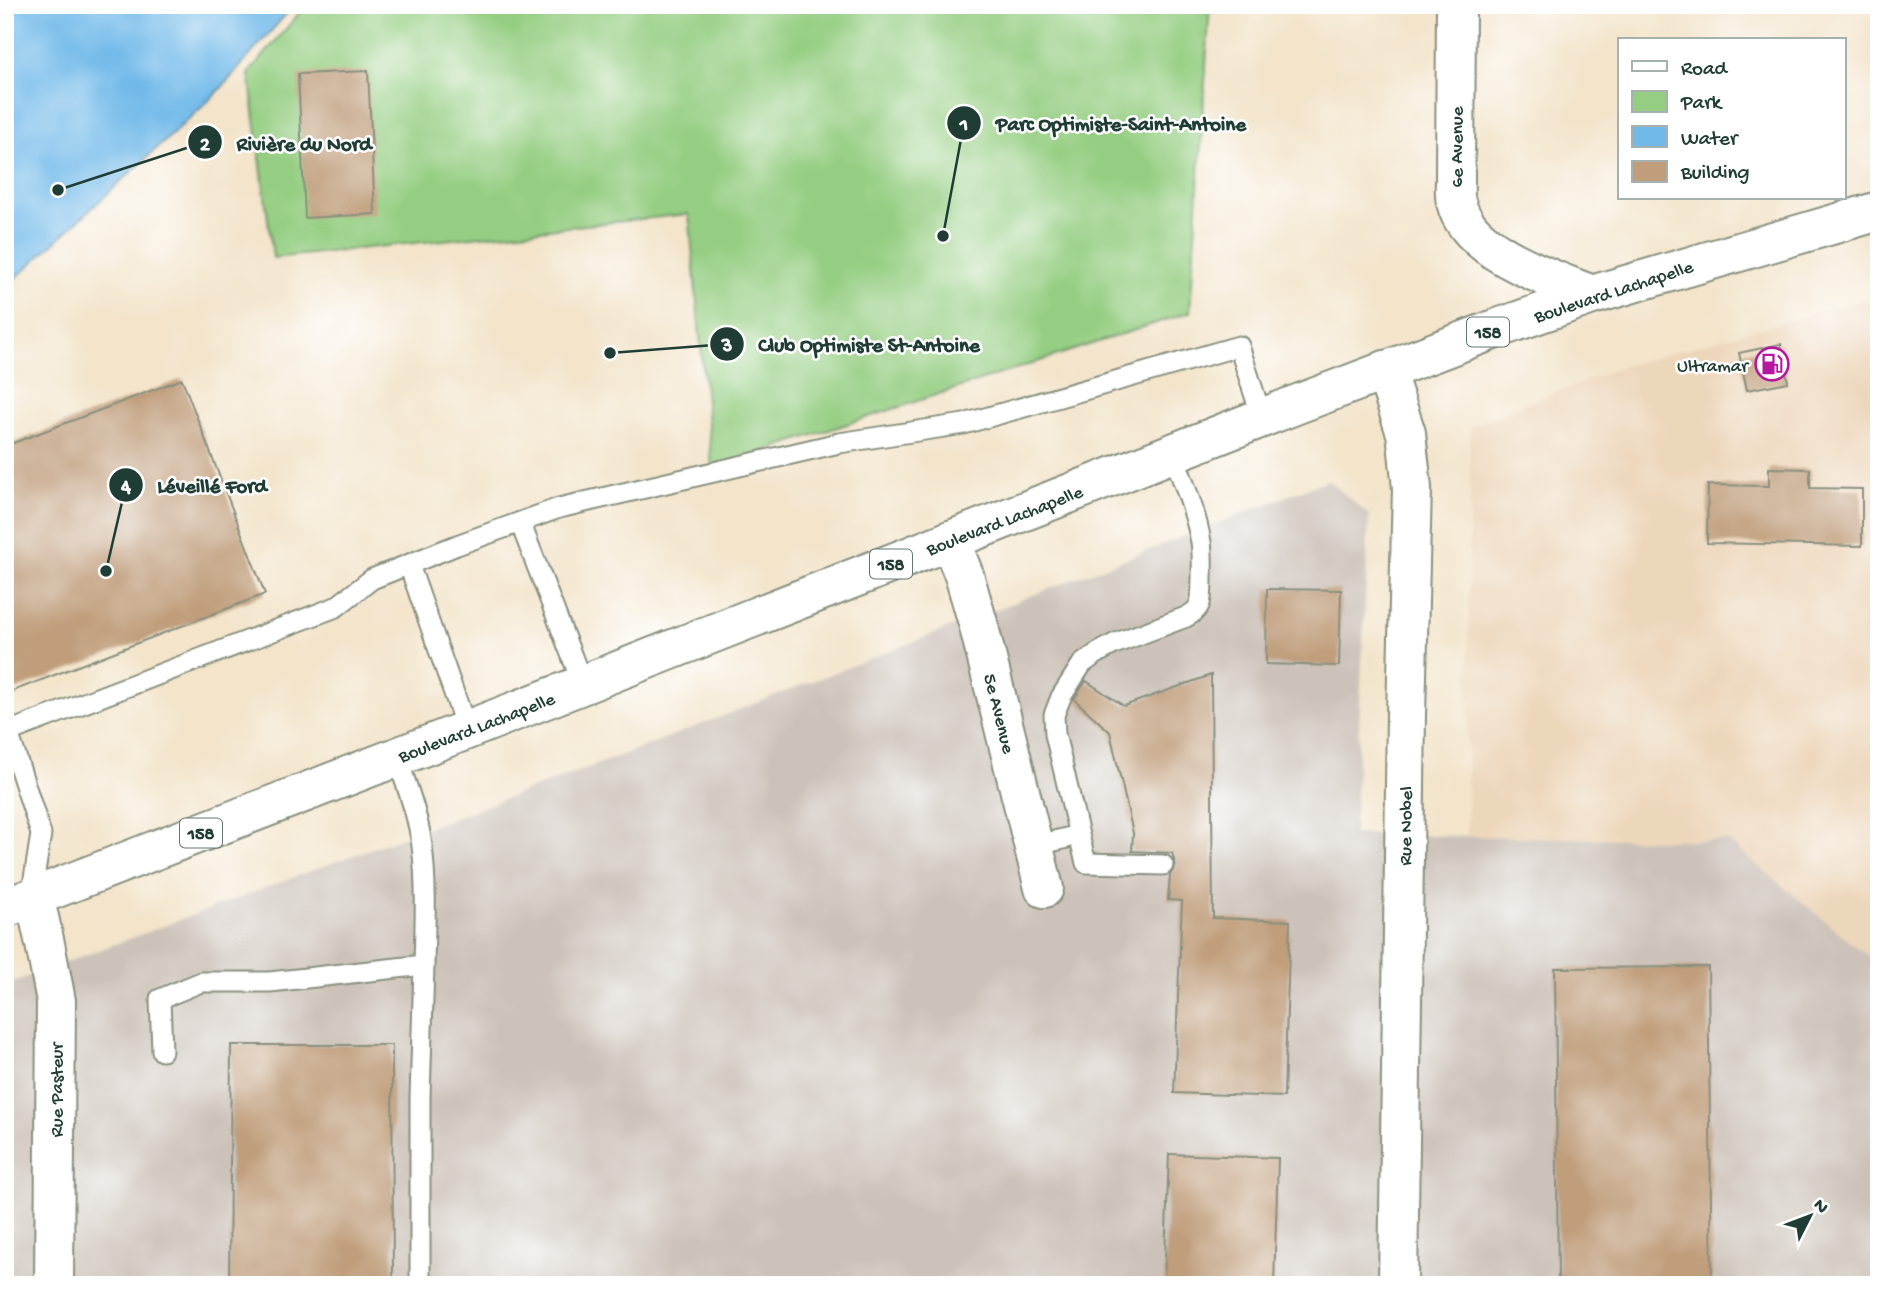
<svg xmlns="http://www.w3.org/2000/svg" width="1884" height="1290" font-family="'Gochi Hand',sans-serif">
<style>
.built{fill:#edd7bb}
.industrial{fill:#ccc2b9}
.green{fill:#95ce82;stroke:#5a865b;stroke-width:2}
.water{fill:#71b9e9;stroke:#487b8e;stroke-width:2}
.building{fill:#c09e7b}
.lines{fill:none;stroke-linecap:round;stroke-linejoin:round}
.service-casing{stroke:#89907f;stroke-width:23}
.minor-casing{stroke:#89907f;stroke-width:42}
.primary-casing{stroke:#89907f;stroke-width:42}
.service{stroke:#fff;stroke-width:19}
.minor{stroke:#fff;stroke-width:38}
.primary{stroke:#fff;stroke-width:38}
.labels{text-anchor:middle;stroke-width:5;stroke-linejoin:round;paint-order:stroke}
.shield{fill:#fff;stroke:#627771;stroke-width:2}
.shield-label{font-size:18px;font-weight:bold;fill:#1f3d34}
.street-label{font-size:19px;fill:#1f3d34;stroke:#fff}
.poi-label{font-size:19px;fill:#1f3d34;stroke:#fff;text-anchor:end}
.leader{fill:none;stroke:#1f3d34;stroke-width:2.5}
.callout-dot{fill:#1f3d34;stroke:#fff;stroke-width:2.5}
.mark-label{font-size:21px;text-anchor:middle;font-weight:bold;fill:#fff}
.callout-label{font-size:21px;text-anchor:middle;font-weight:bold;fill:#1f3d34;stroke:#fff;stroke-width:5;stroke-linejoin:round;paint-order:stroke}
</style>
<rect width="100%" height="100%" fill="#fff"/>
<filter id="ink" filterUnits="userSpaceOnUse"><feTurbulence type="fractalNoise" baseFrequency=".0143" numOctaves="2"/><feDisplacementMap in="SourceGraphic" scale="14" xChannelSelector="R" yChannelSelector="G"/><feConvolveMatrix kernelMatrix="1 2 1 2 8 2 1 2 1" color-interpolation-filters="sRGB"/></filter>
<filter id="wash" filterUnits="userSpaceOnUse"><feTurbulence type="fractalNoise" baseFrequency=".00686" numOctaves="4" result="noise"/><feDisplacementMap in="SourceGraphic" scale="28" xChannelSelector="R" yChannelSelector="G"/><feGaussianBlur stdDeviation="1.57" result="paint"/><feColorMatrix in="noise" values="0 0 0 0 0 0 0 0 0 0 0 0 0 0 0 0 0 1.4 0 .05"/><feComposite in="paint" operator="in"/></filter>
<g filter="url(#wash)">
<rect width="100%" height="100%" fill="#f3e4ca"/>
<path class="built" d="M 1879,297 L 1879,965 L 1728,841 L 1467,836 L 1470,426 L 1624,366 L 1825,310 Z"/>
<path class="industrial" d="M 1328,480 L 1369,515 L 1354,834 L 1728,841 L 1879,965 L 1879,1285 L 5,1285 L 5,985 L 641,748 Z"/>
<path class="green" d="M 306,5 L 1210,5 L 1190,312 L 712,468 L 689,214 L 273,258 L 249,73 Z"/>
<path class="water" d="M 5,5 L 294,5 L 217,93 L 5,288 Z"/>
<g id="blocks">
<path class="building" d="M 368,71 L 375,214 L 305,218 L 298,74 Z
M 1781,344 L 1788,382 L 1747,390 L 1739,353 Z
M 182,379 L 265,594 L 5,694 L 5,446 Z
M 1769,468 L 1810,469 L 1810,488 L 1862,489 L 1862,546 L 1707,543 L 1708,485 L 1769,486 Z
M 1267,589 L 1341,590 L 1339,666 L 1266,664 Z
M 1211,675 L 1213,918 L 1290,921 L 1284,1097 L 1174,1093 L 1182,901 L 1168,900 L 1170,875 L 1175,866 L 1174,860 L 1172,853 L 1132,851 L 1133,833 L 1110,732 L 1074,699 L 1086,681 L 1124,706 Z
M 1708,967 L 1712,1285 L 1558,1285 L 1555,968 Z
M 231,1045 L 392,1045 L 393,1285 L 229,1285 Z
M 1169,1154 L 1278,1158 L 1274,1285 L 1164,1285 Z"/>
</g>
</g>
<g filter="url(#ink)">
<use href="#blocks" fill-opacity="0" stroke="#89907f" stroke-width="2"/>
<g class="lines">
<defs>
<path id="service" d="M 520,522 L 583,685
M 409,565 L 467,730
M 1079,835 L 1086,863 L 1163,865
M 1034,846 L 1079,835 L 1055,734 L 1054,715 L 1061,697 L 1082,664 L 1096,654 L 1114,644 L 1186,617 C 1204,608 1201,598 1202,580 C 1202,568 1203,555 1201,542 C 1196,512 1183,482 1173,453
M 31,898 L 41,834 L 8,732 L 336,607 L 372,579 L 457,545 L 559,508 L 839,443 L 964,424 L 1239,346 L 1262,418
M 162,1051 L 160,999 L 201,982 L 270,982 L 424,965 C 425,926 427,886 422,846 C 418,815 407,787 397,757
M 420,1285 L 420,1098 L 424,965"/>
<path id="minor" d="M 1456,5 L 1455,180 C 1455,187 1454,195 1456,202 C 1467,252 1550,278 1592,295
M 1385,370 L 1406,433 L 1412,488 L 1406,715 L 1398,1285
M 950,540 L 964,575 L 978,623 L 1044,888
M 31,898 L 39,917 L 45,944 L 56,1001 L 54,1285"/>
<path id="primary" d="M 5,908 L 467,730 L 1295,405 L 1498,328 L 1592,295 L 1879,211"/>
</defs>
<use href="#service" class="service-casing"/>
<use href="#minor" class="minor-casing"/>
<use href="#primary" class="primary-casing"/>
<use href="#service" class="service"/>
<use href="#minor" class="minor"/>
<use href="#primary" class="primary"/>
</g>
</g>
<defs>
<symbol id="fuel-ring" viewBox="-11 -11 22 22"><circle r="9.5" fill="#fff" stroke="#b5179e" stroke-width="1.5"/><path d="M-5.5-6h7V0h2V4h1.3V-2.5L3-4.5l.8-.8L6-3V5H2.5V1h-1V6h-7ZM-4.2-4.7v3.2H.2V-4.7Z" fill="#b5179e"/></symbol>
</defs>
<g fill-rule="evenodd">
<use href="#fuel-ring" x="1753" y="345" width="38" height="38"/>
</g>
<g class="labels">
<g class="shield">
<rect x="1467" y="317.5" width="42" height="29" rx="5"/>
<rect x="870" y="549.5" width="42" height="29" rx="5"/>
<rect x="180" y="818.5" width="42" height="29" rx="5"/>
</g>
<g class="shield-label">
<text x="1488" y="338">158</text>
<text x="891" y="570">158</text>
<text x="201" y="839">158</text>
</g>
<g class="street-label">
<text transform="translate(1455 147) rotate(-90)" y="7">6e Avenue</text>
<text transform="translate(1613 290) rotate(-18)" y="7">Boulevard Lachapelle</text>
<text transform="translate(1004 519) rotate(-21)" y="7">Boulevard Lachapelle</text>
<text transform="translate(1001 713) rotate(76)" y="7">5e Avenue</text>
<text transform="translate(476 726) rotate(-21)" y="7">Boulevard Lachapelle</text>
<text transform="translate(1404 826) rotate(-89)" y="7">Rue Nobel</text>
<text transform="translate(55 1090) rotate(-90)" y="7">Rue Pasteur</text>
</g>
<g class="poi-label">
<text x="1748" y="371">Ultramar</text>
</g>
</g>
<path class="leader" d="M943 236L964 123M58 190L205 142M610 353L727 344M106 571L126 485"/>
<g class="callout-dot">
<circle cx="943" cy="236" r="7"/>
<circle cx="58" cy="190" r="7"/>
<circle cx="610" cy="353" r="7"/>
<circle cx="106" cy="571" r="7"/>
<circle cx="964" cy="123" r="18"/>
<circle cx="205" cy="142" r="18"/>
<circle cx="727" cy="344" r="18"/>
<circle cx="126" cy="485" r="18"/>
</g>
<g class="mark-label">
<text x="964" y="130">1</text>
<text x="205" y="150">2</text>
<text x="727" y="351">3</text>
<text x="126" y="492">4</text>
</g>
<g class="callout-label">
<text x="1121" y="130">Parc Optimiste-Saint-Antoine</text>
<text x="304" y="150">Rivière du Nord</text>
<text x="869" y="351">Club Optimiste St-Antoine</text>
<text x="212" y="492">Léveillé Ford</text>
</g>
<rect width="1884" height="1290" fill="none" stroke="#fff" stroke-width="28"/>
<rect x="1618" y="38" width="228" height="161" fill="#ffffff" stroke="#a5b1ae" stroke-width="2"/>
<rect x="1632" y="61" width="35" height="10" fill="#ffffff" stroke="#a5b1ae" stroke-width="2"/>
<text x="1681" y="74" font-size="21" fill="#1f3d34">Road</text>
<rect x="1632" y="91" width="35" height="21" fill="#95ce82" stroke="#a5b1ae" stroke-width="2"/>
<text x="1681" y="108" font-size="21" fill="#1f3d34">Park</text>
<rect x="1632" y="126" width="35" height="21" fill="#71b9e9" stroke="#a5b1ae" stroke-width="2"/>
<text x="1681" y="144" font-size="21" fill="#1f3d34">Water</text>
<rect x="1632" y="161" width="35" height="21" fill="#c09e7b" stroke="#a5b1ae" stroke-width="2"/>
<text x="1681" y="178" font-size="21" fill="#1f3d34">Building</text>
<g transform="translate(1810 1216) rotate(48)" stroke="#ffffff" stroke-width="5" paint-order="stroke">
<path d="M0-5L12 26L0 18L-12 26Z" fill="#1f3d34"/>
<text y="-10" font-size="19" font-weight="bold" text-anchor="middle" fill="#1f3d34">N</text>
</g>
</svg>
